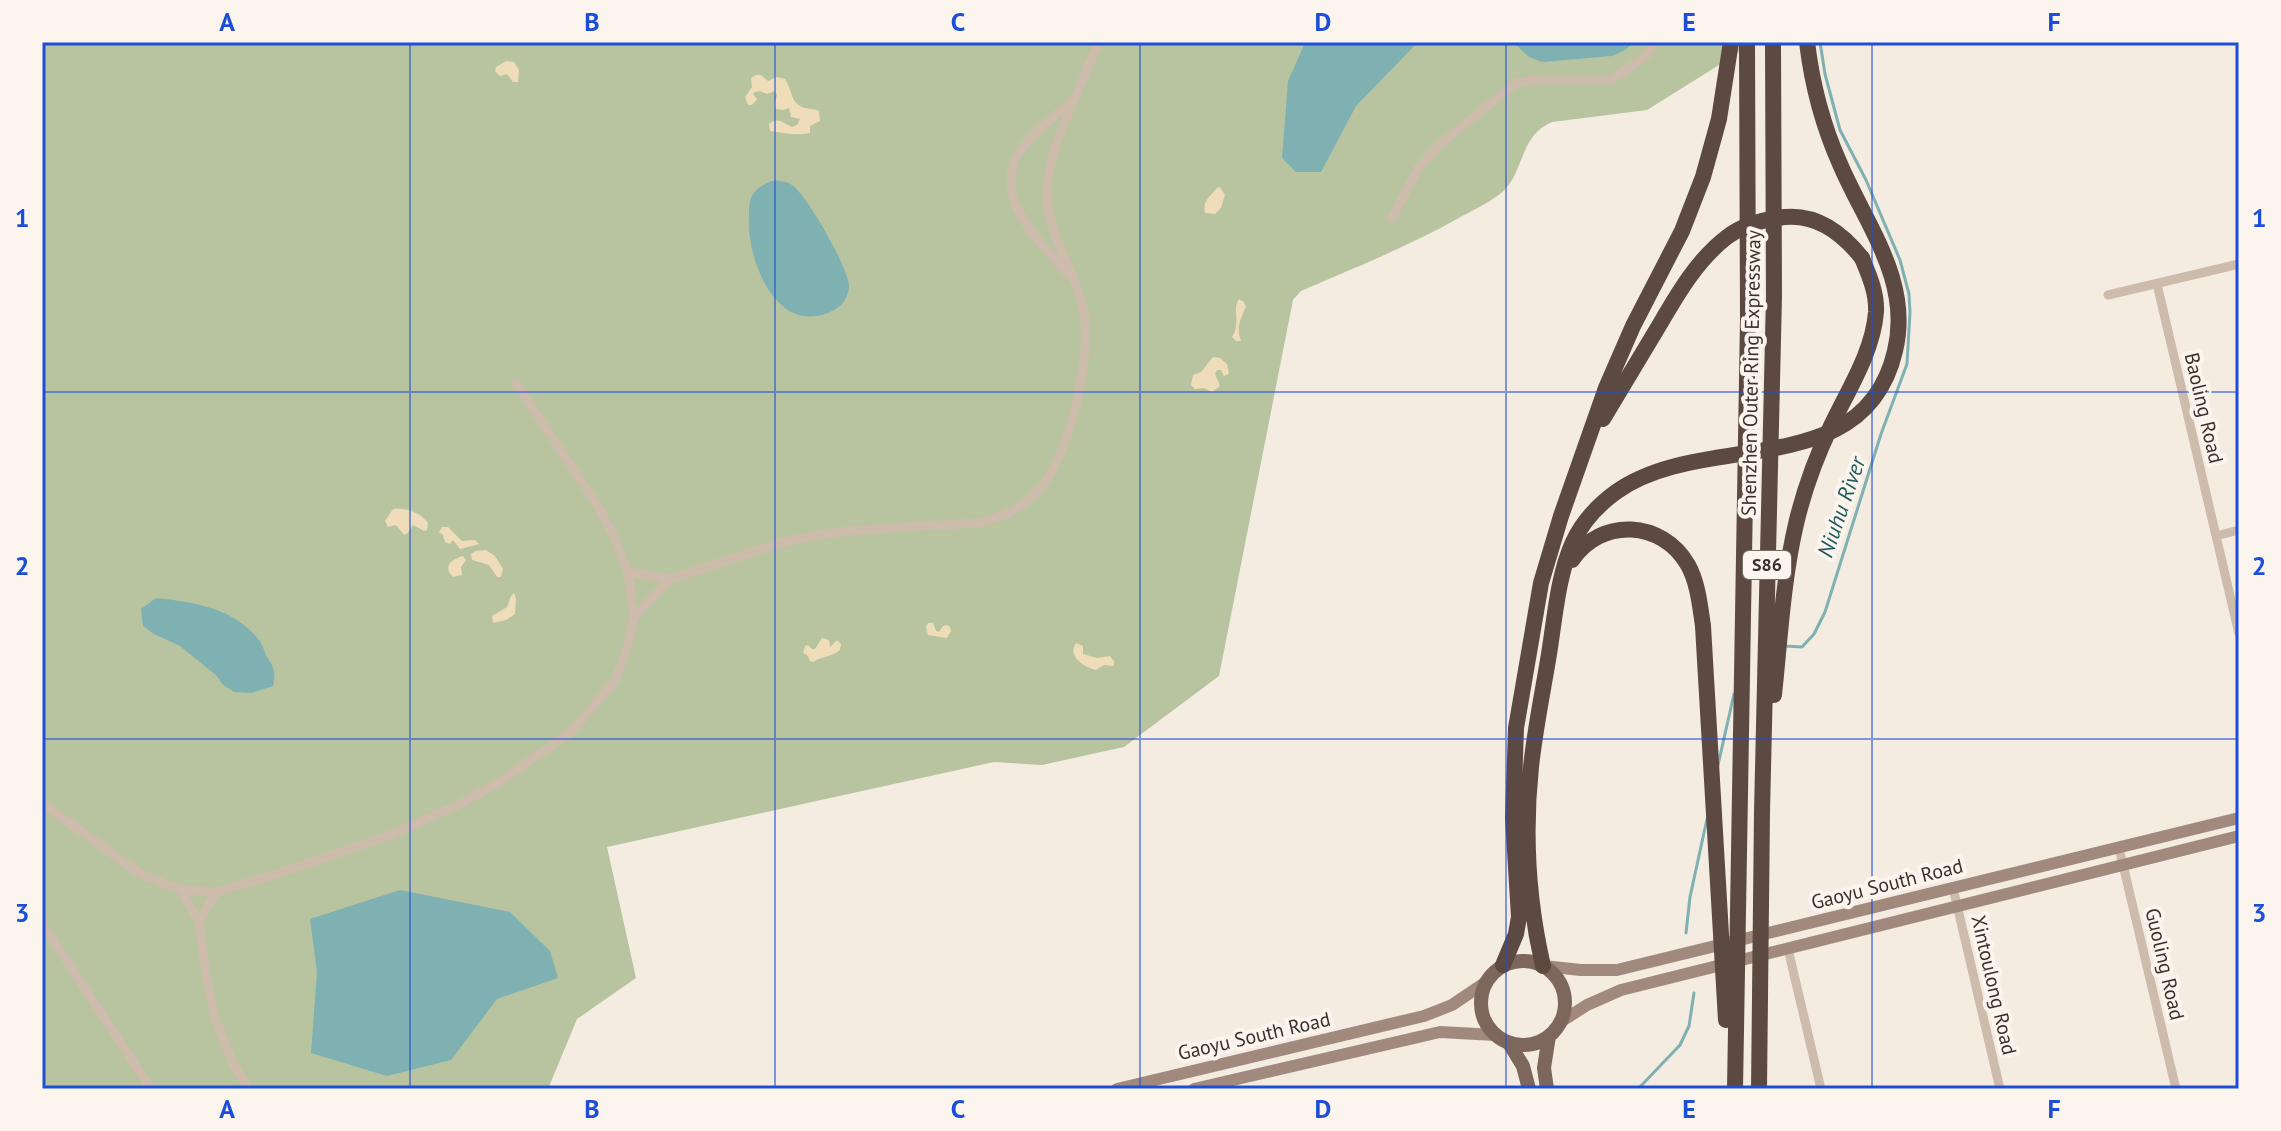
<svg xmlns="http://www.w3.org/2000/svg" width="2281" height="1131" font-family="'PT Sans',sans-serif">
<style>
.green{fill:#b8c4a0}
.sand{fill:#efdcb8}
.water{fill:#7fb0b2}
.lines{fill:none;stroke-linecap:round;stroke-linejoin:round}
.stream{stroke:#7fb0b2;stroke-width:3}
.street{stroke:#cdbbac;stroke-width:9}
.secondary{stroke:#a18a7d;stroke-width:12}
.primary{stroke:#7d675c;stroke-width:14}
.highway{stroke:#5c4a42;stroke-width:16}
.highway-bridge{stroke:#5c4a42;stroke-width:16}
.grid{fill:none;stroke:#1d4ed8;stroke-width:2;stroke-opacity:0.55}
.labels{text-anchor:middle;stroke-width:8;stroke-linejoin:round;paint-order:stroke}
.shield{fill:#fbf5ee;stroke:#756b66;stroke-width:2}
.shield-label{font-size:18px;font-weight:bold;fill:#3b302b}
.street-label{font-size:20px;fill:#3b302b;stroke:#fbf5ee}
.water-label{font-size:22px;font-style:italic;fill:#1f5a5e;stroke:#fbf5ee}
.neatline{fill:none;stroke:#1d4ed8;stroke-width:3}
.grid-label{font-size:26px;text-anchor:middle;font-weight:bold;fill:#1d4ed8}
</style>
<rect width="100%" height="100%" fill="#f4ebe1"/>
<path class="green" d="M 42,42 L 1749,42 L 1735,55 L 1647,110 L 1552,122 C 1518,136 1525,175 1500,194 C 1487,204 1471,211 1457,219 C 1407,247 1354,268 1301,291 L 1293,300 L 1219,676 L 1124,747 L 1042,765 L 994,762 L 607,847 L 636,978 L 577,1019 L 548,1089 L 42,1089 Z"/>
<path class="sand" d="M 506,61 L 514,62 L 519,70 L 518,82 L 513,82 L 507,74 L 500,76 L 495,71 L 496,67 Z
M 756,75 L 761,75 L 768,81 L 777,77 L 785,79 C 792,89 791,105 805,108 C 810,109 815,109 819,111 L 820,121 L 810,126 L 810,133 C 797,136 784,133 770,131 L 769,124 C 778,116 784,124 792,127 L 797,125 L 800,119 L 791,117 L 789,108 L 784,110 L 776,109 L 774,105 L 777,95 L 774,91 L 767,94 C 762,92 757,89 753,94 L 757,99 L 752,105 L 748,105 L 745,97 L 752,87 L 751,78 Z
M 1220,187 L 1225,195 L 1221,208 L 1215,214 L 1205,213 C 1202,202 1210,196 1217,188 Z
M 1239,299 L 1244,302 L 1246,307 C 1240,319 1236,329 1241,341 L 1236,341 L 1232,337 C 1234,334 1236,330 1236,326 C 1238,316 1233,309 1239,299 Z
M 1213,357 L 1220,358 L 1227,364 L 1229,374 L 1224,376 L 1221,370 L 1217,370 L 1215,374 L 1220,386 L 1212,392 L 1204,388 L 1195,389 L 1191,385 L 1193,375 L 1201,372 Z
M 393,509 C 407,508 419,512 428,523 L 427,530 L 424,531 L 413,525 L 408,533 L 404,535 L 396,525 L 388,527 L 385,521 Z
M 442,527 L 448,527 L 462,541 L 475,540 L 479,544 L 460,549 L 453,540 L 450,544 L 445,542 L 443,535 L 439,532 Z
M 486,550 L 495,556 L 503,569 L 501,577 L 497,577 L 489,565 L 472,560 L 471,554 L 476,551 Z
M 463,556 L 466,560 L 461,567 L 462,575 L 453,577 C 442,566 452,559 463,556 Z
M 514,593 L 516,599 L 515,614 L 506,620 L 493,623 L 492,616 L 507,607 L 511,596 Z
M 928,623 L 933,623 L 936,631 L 939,632 L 943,626 L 947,625 L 950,627 L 951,631 L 947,638 L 928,635 L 926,627 Z
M 822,638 L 829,640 L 830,647 L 836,641 L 838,641 L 841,644 L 840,650 C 832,657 822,656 813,662 L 810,661 L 807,655 L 803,653 L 805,646 L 808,645 L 812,649 L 815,649 Z
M 1076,643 L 1083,646 L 1083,654 L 1097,658 L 1110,656 L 1114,661 L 1114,666 L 1104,665 L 1096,670 C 1083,667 1067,656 1076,643 Z"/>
<path class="water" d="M 1310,42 L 1418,42 L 1356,106 L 1321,172 L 1296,172 L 1282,158 L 1288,81 L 1304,45 Z
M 1513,42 L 1634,42 L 1625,50 L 1612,56 L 1542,62 L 1529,57 Z
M 775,180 C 781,181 788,182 792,185 C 807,195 849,269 849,286 C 849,292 846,299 843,303 C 836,310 826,315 816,316 C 770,323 746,252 749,216 C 749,210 749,203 751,198 C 756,187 765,184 775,180 Z
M 156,598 C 194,602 234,608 259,640 C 263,645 264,651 267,657 C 274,667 276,673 273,686 L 251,693 L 234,692 L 222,684 L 217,676 L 180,646 L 154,634 L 143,626 L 141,609 Z
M 400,890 L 510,912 L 550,951 L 558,978 L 497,999 L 451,1060 L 387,1076 L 311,1053 L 317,972 L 310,919 Z"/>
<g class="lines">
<path class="stream" d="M 1785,646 L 1802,647 L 1814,634 L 1825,612 L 1881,434 L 1907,364 L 1910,312 L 1909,294 L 1900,260 L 1866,180 L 1840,130 L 1825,74 L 1820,42
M 1718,765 L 1734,694
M 1686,933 L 1690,897 L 1707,819
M 1638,1089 L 1680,1045 L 1689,1026 L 1694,993"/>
<path class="street" d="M 1392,218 L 1419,167 L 1439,145 L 1516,83 L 1533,80 L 1611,80 L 1647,55 L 1656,42
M 1069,275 C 1040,242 987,194 1023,147 C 1036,130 1057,115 1072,100
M 2157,284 L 2239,634
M 2108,295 L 2239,264
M 2216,536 L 2239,530
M 628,572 L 670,579
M 634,617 L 670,579 L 780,543 L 822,534 L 859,530 L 978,523 C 1000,518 1020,510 1036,493 C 1070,459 1093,354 1083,308 C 1074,267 1047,235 1047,192 C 1048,158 1062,129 1075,98 C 1083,80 1090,60 1099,42
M 42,803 L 142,875 L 181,890 L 216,892
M 2119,848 L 2176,1089
M 1953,888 L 2000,1089
M 181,890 L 199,922
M 42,923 L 151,1089
M 1788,949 L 1821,1089
M 249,1089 L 234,1065 L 215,1019 L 205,968 L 199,922 L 216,892 L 267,877 L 388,836 L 458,805 L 501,781 L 572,731 L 615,681 L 627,648 L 634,617 L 628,572 L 613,535 L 598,506 L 516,383"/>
<path class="secondary" d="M 1543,966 L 1581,970 L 1617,970 L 2239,818
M 1559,1023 L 1587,1005 L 1621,990 L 2239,836
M 1117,1089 L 1424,1016 L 1452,1005 L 1486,982
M 1194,1089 L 1440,1032 L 1495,1035"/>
<path class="primary" d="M1481 1003a42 42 0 1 1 84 0a42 42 0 1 1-84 0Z
M 1509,1043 L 1523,1066 L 1529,1089
M 1547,1089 L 1544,1068 L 1549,1036"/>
<path class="highway" d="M 1603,419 C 1622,387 1641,356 1660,324 C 1678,293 1698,259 1727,237 C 1744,224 1765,219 1785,217 C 1818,214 1843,234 1862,258
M 1572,560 C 1601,517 1662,520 1688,565 C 1698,583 1700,606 1703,626
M 1503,965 L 1516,934 L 1519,917 L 1513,818 L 1516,728 L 1541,583 L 1561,516 L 1606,388 L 1633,326 L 1682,231 L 1703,177 L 1719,119 L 1731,42
M 1543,966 C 1528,901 1524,833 1531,767 C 1535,729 1543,691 1549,654 C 1555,617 1558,575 1573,542 C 1583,521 1598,505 1616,492 C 1704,429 1864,484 1895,351 C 1912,281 1866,225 1840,164 C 1823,126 1812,84 1807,42"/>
<path class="highway-bridge" d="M 1703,626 L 1726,1020
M 1774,695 C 1780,638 1783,580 1796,524 C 1804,490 1816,457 1831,426 C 1848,390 1873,352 1876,312 C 1877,293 1869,275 1862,258
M 1735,1089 L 1748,320 L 1747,42
M 1759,1089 L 1762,812 L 1774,296 L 1773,42"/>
</g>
<path class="grid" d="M 410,42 L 410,1089M 775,42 L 775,1089M 1140,42 L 1140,1089M 1506,42 L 1506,1089M 1872,42 L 1872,1089M 42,392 L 2239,392M 42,739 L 2239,739"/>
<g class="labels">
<rect class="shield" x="1743" y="551" width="48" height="28" rx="6"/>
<g class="shield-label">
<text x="1767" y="571">S86</text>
</g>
<g class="street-label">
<text transform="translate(1751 373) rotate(-89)" y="7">Shenzhen Outer Ring Expressway</text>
<text transform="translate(2204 408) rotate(77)" y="7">Baoling Road</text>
<text transform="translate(1887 884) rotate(-14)" y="7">Gaoyu South Road</text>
<text transform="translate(2165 964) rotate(77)" y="7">Guoling Road</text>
<text transform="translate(1994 985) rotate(77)" y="7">Xintoulong Road</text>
<text transform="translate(1254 1036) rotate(-13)" y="7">Gaoyu South Road</text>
</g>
<g class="water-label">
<text transform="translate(1841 507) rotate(-71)" y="8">Niuhu River</text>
</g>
</g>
<rect width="2281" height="1131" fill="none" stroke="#fbf5ee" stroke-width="88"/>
<rect x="44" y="44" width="2193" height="1043" class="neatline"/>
<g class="grid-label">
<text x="227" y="31">A</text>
<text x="592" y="31">B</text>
<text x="958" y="31">C</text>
<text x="1323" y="31">D</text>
<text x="1689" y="31">E</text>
<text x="2054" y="31">F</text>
<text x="22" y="227">1</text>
<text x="2259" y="227">1</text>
<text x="22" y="575">2</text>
<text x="2259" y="575">2</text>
<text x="22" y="922">3</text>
<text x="2259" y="922">3</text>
<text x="227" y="1118">A</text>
<text x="592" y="1118">B</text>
<text x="958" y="1118">C</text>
<text x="1323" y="1118">D</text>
<text x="1689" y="1118">E</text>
<text x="2054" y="1118">F</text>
</g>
</svg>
